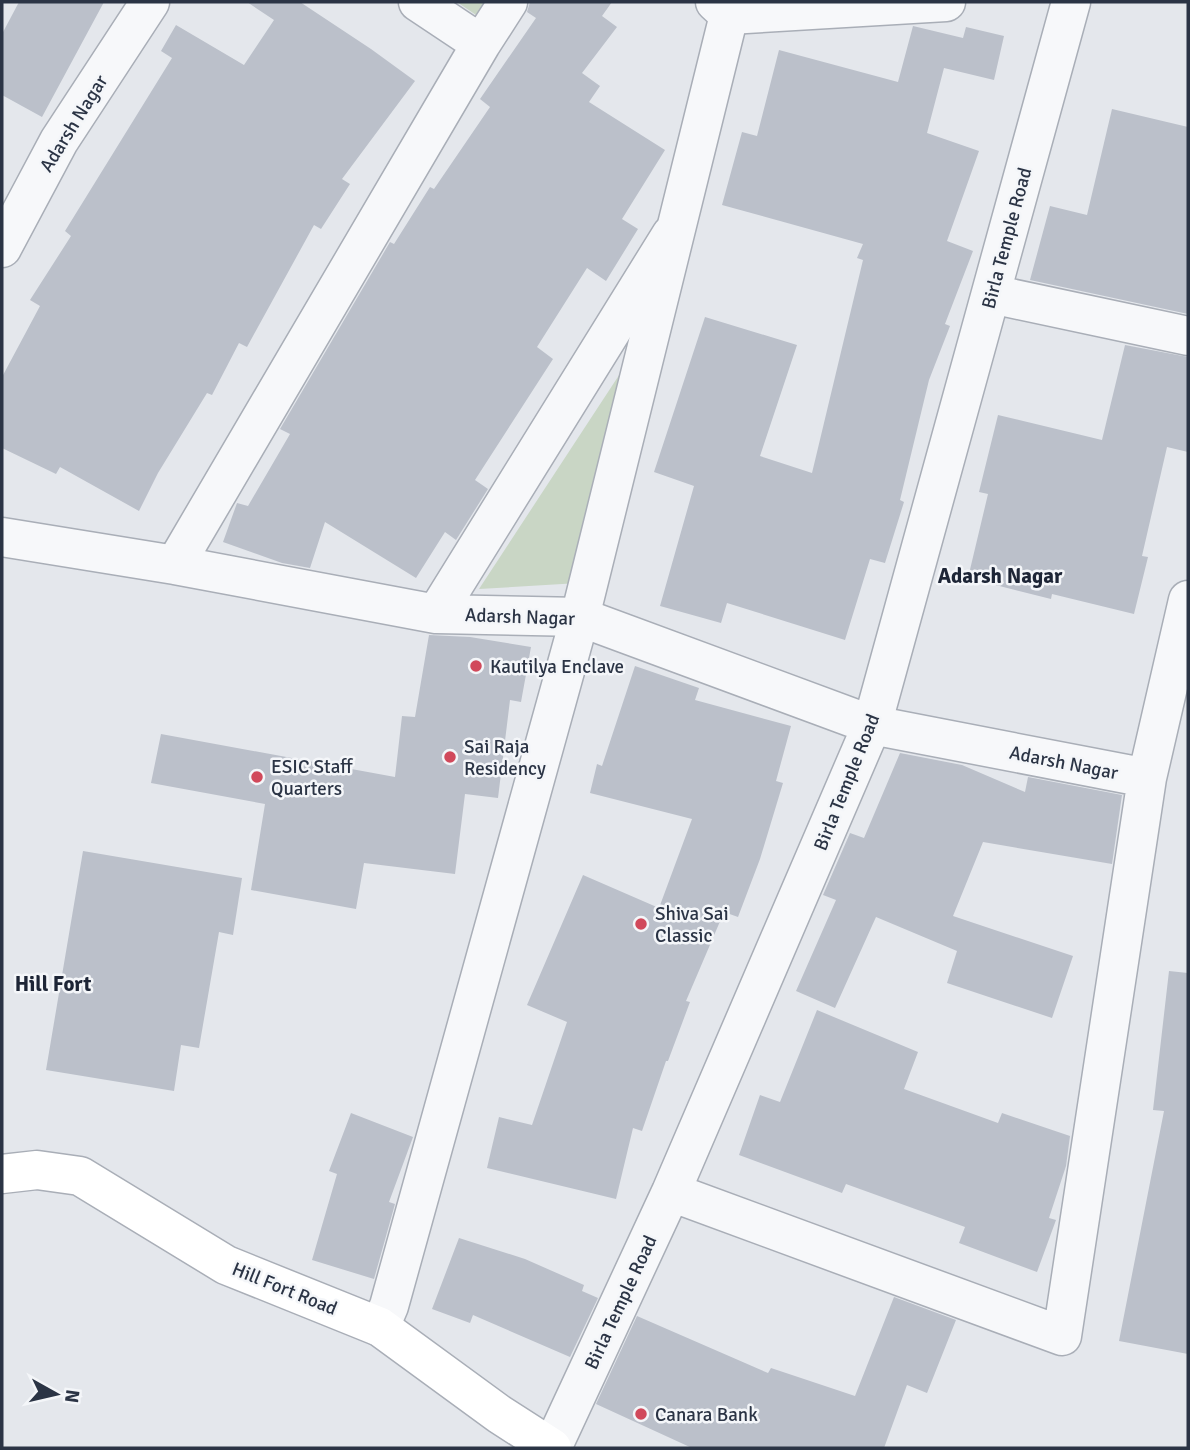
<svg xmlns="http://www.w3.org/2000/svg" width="1190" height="1450" font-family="Signika,sans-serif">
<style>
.green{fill:#c9d6c5}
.building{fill:#bbc0ca}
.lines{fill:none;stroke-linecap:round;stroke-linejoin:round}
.minor-casing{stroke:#a9aeb7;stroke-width:41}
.tertiary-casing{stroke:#a9aeb7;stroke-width:41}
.secondary-casing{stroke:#a9aeb7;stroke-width:41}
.minor{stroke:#f7f8fa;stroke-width:38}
.tertiary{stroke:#f7f8fa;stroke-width:38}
.secondary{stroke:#fff;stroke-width:38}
.poi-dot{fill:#d1495b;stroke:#f4f6f9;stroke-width:2.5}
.labels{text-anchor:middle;stroke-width:5;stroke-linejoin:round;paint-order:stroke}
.street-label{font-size:19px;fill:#2b3445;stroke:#f4f6f9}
.poi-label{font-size:19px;fill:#2b3445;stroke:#f4f6f9;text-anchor:start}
.neighbourhood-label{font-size:21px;font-weight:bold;fill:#1d2536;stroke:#f4f6f9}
</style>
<rect width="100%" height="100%" fill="#e4e7ec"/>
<path class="green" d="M 457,2 L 489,2 L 479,17 Z
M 627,363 L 579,583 L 479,589 Z"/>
<path class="building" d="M 19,2 L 104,2 L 42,117 L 2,95 L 2,34 Z
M 247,2 L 300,2 L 371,49 L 415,81 L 342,179 L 350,184 L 321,229 L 314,225 L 247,347 L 239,343 L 212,395 L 207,393 L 158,473 L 139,511 L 60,467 L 56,474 L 2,448 L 2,377 L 40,306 L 30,300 L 71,236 L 65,231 L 172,58 L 161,51 L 176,25 L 244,65 L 274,20 Z
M 530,2 L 612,2 L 602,16 L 617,27 L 582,73 L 600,86 L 589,102 L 665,150 L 622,219 L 638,229 L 606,281 L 587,268 L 537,347 L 553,359 L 475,480 L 488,489 L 456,540 L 445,532 L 416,578 L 325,522 L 310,568 L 282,563 L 223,542 L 237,503 L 248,506 L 290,434 L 280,429 L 390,242 L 394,244 L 430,187 L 434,189 L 490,107 L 480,99 L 536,18 L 527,12 Z
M 913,26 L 963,38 L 966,27 L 1004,36 L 994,80 L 944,68 L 927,133 L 979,151 L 947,241 L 973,251 L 945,324 L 950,326 L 929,380 L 900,500 L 904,502 L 885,563 L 870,559 L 845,640 L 727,603 L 721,623 L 660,606 L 694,486 L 654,472 L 705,317 L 797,345 L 760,456 L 812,473 L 863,260 L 857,258 L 863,244 L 722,205 L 742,132 L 757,136 L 779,50 L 898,82 Z
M 1112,109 L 1188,127 L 1188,314 L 1030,280 L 1050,206 L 1087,215 Z
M 1125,345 L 1188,357 L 1188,452 L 1167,447 L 1142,556 L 1148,557 L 1134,614 L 1052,594 L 1051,599 L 968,578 L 988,494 L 979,492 L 998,415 L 1102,440 Z
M 429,635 L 470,637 L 531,647 L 521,702 L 510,700 L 498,798 L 465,794 L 455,874 L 364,863 L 356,909 L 251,890 L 265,804 L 151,783 L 161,734 L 395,777 L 402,716 L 415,717 Z
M 635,666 L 699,688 L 695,700 L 791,726 L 776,781 L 783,783 L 760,859 L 738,917 L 724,912 L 686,1001 L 690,1002 L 668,1061 L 666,1061 L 642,1131 L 633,1128 L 616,1199 L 487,1168 L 499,1117 L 532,1125 L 567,1022 L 527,1005 L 583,875 L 659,908 L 692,819 L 590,793 L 597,764 L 602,766 Z
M 900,753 L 962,765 L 1025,792 L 1028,777 L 1122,795 L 1112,864 L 983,842 L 953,916 L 1073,956 L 1052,1018 L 947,983 L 957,951 L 876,917 L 835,1008 L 796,991 L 836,900 L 823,895 L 850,833 L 864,838 Z
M 83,851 L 242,878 L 233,935 L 219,932 L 199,1048 L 181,1045 L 174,1091 L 46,1070 Z
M 1169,971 L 1188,973 L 1188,1354 L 1119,1341 L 1164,1111 L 1153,1110 Z
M 817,1010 L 918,1052 L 904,1089 L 998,1123 L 1002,1113 L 1070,1136 L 1066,1166 L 1049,1218 L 1056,1220 L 1037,1272 L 959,1243 L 965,1227 L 846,1184 L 842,1193 L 739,1155 L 760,1095 L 780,1102 Z
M 351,1113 L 413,1137 L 389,1202 L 395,1204 L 374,1279 L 312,1260 L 337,1174 L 329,1171 Z
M 459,1238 L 525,1259 L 584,1285 L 582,1291 L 598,1298 L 570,1357 L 473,1315 L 470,1323 L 432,1309 Z
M 894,1297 L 956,1320 L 927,1393 L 907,1385 L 884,1448 L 692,1448 L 596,1404 L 637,1316 L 768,1373 L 771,1368 L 855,1396 Z"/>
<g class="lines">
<defs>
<path id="minor" d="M 418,2 L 481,44
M 729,15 L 946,2
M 2,248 L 59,141 L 150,2
M 991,294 L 1188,336
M 2,537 L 175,565 L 436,614 L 580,617 L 872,725 L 1147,778
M 175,565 L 481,44 L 508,2
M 436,614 L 671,235
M 671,1192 L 1062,1336 L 1147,778 L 1188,600
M 552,1448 L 671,1192 L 872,725 L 1071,2"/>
<path id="tertiary" d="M 380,1327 L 389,1306 L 580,617 L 729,15 L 715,2"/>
<path id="secondary" d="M 2,1174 L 37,1170 L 80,1176 L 226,1265 L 380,1327 L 499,1414 L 552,1448"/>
</defs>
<use href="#minor" class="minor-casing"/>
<use href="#tertiary" class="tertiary-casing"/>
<use href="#secondary" class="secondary-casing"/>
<use href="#minor" class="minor"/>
<use href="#tertiary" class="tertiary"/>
<use href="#secondary" class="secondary"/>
</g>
<g class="poi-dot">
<circle cx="476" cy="666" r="7"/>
<circle cx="450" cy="757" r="7"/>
<circle cx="257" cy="777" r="7"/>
<circle cx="641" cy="924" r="7"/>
<circle cx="641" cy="1414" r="7"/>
</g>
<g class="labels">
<g class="street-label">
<text transform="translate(73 123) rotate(-58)" y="7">Adarsh Nagar</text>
<text transform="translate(1006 238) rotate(-75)" y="7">Birla Temple Road</text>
<text transform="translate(520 616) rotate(2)" y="7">Adarsh Nagar</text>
<text transform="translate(1064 762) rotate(11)" y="7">Adarsh Nagar</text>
<text transform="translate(846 782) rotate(-68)" y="7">Birla Temple Road</text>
<text transform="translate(285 1288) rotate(22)" y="7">Hill Fort Road</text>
<text transform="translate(620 1302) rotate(-65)" y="7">Birla Temple Road</text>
</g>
<g class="poi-label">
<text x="490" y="673">Kautilya Enclave</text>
<text x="464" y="753">Sai Raja<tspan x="464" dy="22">Residency</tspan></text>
<text x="271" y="773">ESIC Staff<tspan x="271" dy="22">Quarters</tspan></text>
<text x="655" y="920">Shiva Sai<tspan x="655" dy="22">Classic</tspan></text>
<text x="655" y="1421">Canara Bank</text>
</g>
<g class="neighbourhood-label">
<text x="1000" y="583">Adarsh Nagar</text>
<text x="53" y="991">Hill Fort</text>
</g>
</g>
<rect width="1190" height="1450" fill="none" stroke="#2b3445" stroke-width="7"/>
<g transform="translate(56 1394) rotate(98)" stroke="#f4f6f9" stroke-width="5" paint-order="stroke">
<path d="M0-5L12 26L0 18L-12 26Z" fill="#2b3445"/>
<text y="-10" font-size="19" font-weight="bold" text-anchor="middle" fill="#2b3445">N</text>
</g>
</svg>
